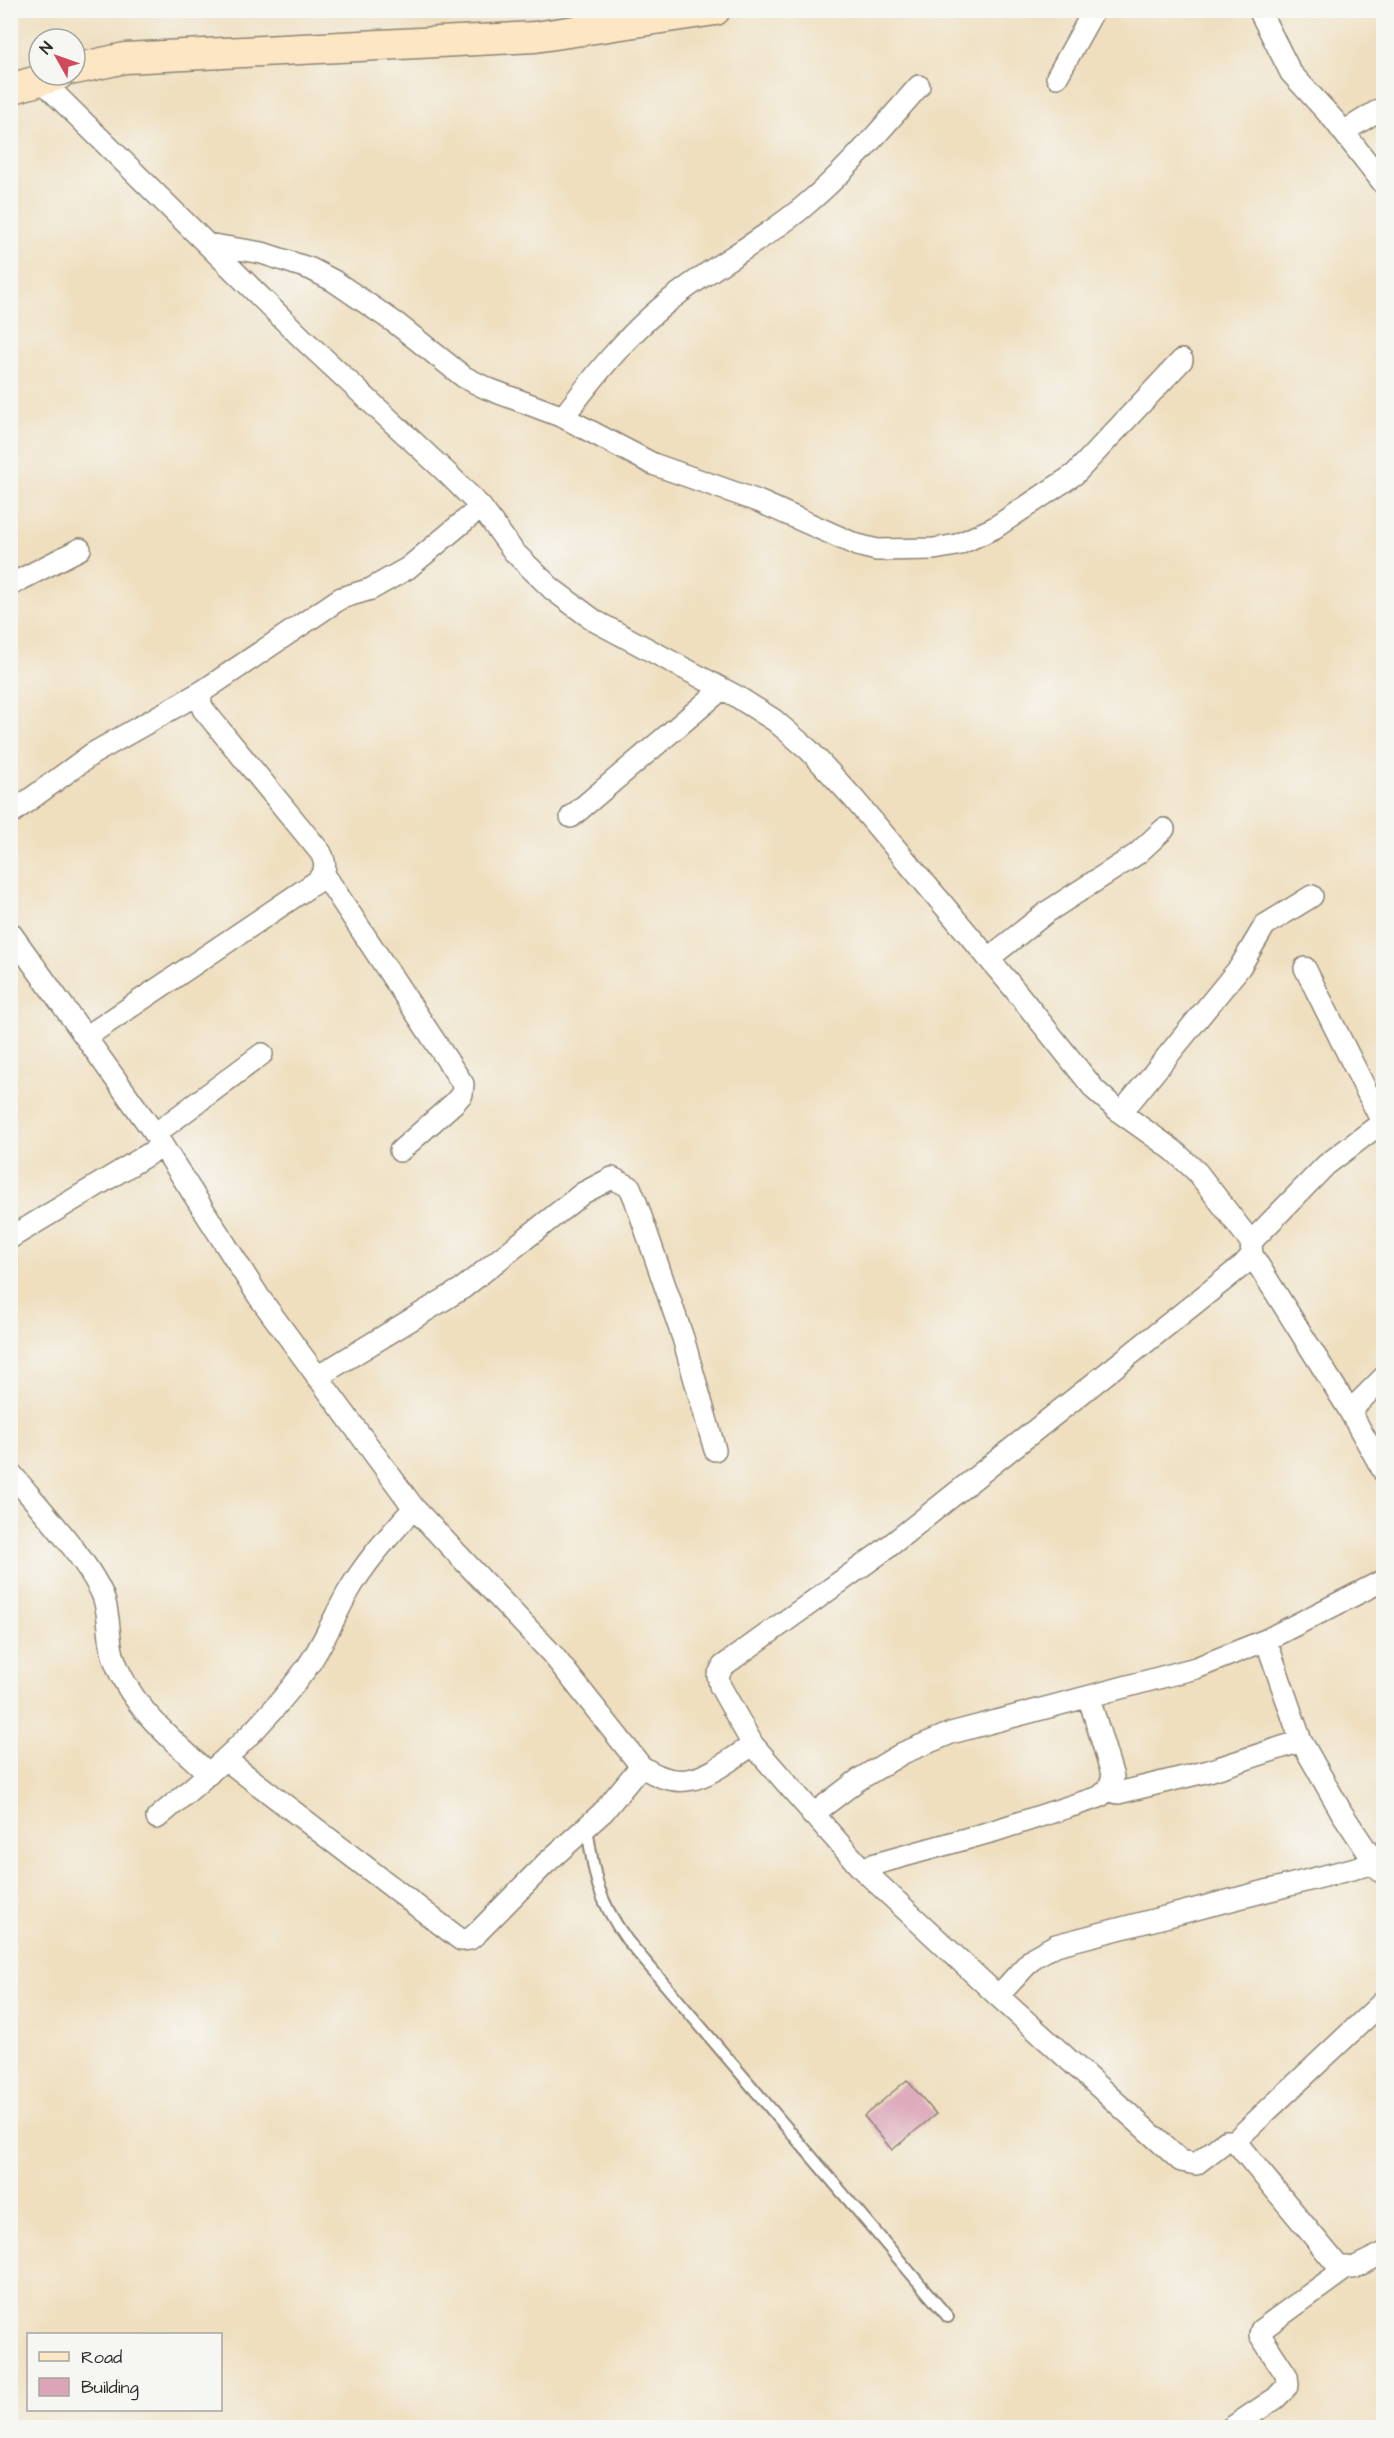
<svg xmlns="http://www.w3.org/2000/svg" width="1394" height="2438" font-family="'Architects Daughter',sans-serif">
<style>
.building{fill:#dba5b7}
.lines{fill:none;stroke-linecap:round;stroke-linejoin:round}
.service-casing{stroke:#8d8575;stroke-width:14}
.minor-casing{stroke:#8d8575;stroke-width:24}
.secondary-casing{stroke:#8d8575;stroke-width:33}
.service{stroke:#fff;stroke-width:10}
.minor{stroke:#fff;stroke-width:21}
.secondary{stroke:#fce6c4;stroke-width:30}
</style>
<rect width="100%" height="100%" fill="#f6f6f2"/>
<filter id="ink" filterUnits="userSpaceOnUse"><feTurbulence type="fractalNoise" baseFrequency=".0167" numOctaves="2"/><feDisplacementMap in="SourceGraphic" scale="12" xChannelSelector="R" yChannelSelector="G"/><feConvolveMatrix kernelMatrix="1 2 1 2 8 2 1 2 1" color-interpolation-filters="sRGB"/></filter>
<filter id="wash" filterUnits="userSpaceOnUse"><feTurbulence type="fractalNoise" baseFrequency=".008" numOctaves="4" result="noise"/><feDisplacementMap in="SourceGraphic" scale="24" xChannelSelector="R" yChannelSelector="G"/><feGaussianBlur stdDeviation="1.35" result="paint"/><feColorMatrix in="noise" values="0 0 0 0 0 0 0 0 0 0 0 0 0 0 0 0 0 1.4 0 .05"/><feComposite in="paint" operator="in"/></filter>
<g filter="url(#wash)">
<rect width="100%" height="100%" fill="#efdfbf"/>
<g id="blocks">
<path class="building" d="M 907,2080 L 936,2114 L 892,2150 L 864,2116 Z"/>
</g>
</g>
<g filter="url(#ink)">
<use href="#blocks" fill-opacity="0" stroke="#8d8575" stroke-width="1.5"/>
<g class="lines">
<defs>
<path id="service" d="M 587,1827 C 594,1876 597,1898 627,1940 L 948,2317"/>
<path id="minor" d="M 1259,10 L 1291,73 L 1334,120 L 1384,184
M 1057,77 L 1094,10
M 42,81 L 304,340 L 448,474 L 481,507 L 514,552 L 552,589 L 595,621 L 736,696 L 774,720 L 809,750 L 854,799 L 1011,985 L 1095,1090 L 1121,1113 L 1173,1150 L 1197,1172 L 1251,1242 L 1252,1255 L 1243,1265 L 883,1551 L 723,1666 L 718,1676 L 720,1686 L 753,1745
M 1343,132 L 1384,107
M 207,244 L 262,253 L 311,269 L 334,281 L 397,324 L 464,377 L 486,388 L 563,417 L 653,464 L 758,501 L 857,545 L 877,550 L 934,549 L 957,545 L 994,528 L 1075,474 L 1182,360
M 563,417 C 594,377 624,338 664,305 C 707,269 758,244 802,208 C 846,172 882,128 919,86
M 10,585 L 80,549
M 10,814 L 92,754 L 203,691
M 571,817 L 722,689
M 324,874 L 463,1084 L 462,1094 L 454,1103 L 400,1151
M 10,932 L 155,1134 L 259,1297 L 414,1508 L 553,1655 L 641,1766 C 687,1798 712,1771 753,1745 L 861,1868 L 998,1996 L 1181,2161 L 1196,2164 L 1226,2141 L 1235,2141 L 1338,2266 L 1353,2268 L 1384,2253
M 989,958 L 1047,912 L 1137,854 L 1164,829
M 1305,968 L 1382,1122
M 86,1037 L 316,882 C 326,871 327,866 321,853 L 203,709 L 200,700 L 203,691 L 341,598 L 371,589 L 408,568 L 481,507
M 1121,1113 L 1240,967 L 1265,925 L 1312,896
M 155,1134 L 262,1054
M 10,1238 L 162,1146
M 1251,1242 L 1326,1165 L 1384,1121
M 1252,1255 L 1348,1408 L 1384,1472
M 317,1377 L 463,1288 L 583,1193 L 612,1178 L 630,1187 L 635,1199 L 683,1338 L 715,1450
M 1350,1411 L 1384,1377
M 10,1472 C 37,1505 87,1558 103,1596 C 110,1615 108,1636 113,1655 C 128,1705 172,1739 209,1774
M 1266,1640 L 1301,1741 L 1342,1813 L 1381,1872
M 225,1759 L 461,1940 L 470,1939 L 478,1932 L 545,1864 L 603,1812 L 641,1766
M 1108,1790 L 1118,1793 L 1209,1771 L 1301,1741
M 812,1815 L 858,1780 L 903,1753 L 951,1733 L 1196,1668 L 1266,1640 L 1384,1580
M 157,1818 C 213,1771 261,1730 305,1670 C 322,1647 333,1619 347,1594 C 365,1562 390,1535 414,1508
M 861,1868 L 994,1831 L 1099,1797 L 1108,1790 L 1113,1777 L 1089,1698
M 998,1996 L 1034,1957 L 1056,1945 L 1375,1863
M 1235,2141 L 1384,2001
M 1231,2428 L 1276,2398 L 1288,2385 L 1287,2376 L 1260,2335 L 1261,2330 L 1345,2269"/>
<path id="secondary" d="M 75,69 L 125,58 L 535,37 L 715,10
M 10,89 L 58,75"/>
</defs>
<use href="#service" class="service-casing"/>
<use href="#minor" class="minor-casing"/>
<use href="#secondary" class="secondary-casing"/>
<use href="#service" class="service"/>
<use href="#minor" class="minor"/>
<use href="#secondary" class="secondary"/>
</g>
</g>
<rect width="1394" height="2438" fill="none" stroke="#f6f6f2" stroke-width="36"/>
<rect x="27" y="2333" width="195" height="78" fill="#f6f6f2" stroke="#a5a5a2" stroke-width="1.5"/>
<rect x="39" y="2352" width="30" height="9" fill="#fce6c4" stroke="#a5a5a2" stroke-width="1.5"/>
<text x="81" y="2363" font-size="18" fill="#2b2b2b">Road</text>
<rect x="39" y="2378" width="30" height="18" fill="#dba5b7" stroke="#a5a5a2" stroke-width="1.5"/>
<text x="81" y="2393" font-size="18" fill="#2b2b2b">Building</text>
<g transform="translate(57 57) rotate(310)"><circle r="28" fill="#f6f6f2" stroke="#a5a5a2" stroke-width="1.5"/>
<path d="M0-4.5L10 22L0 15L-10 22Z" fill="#d1495b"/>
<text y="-9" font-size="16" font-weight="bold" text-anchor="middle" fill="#2b2b2b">N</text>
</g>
</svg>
